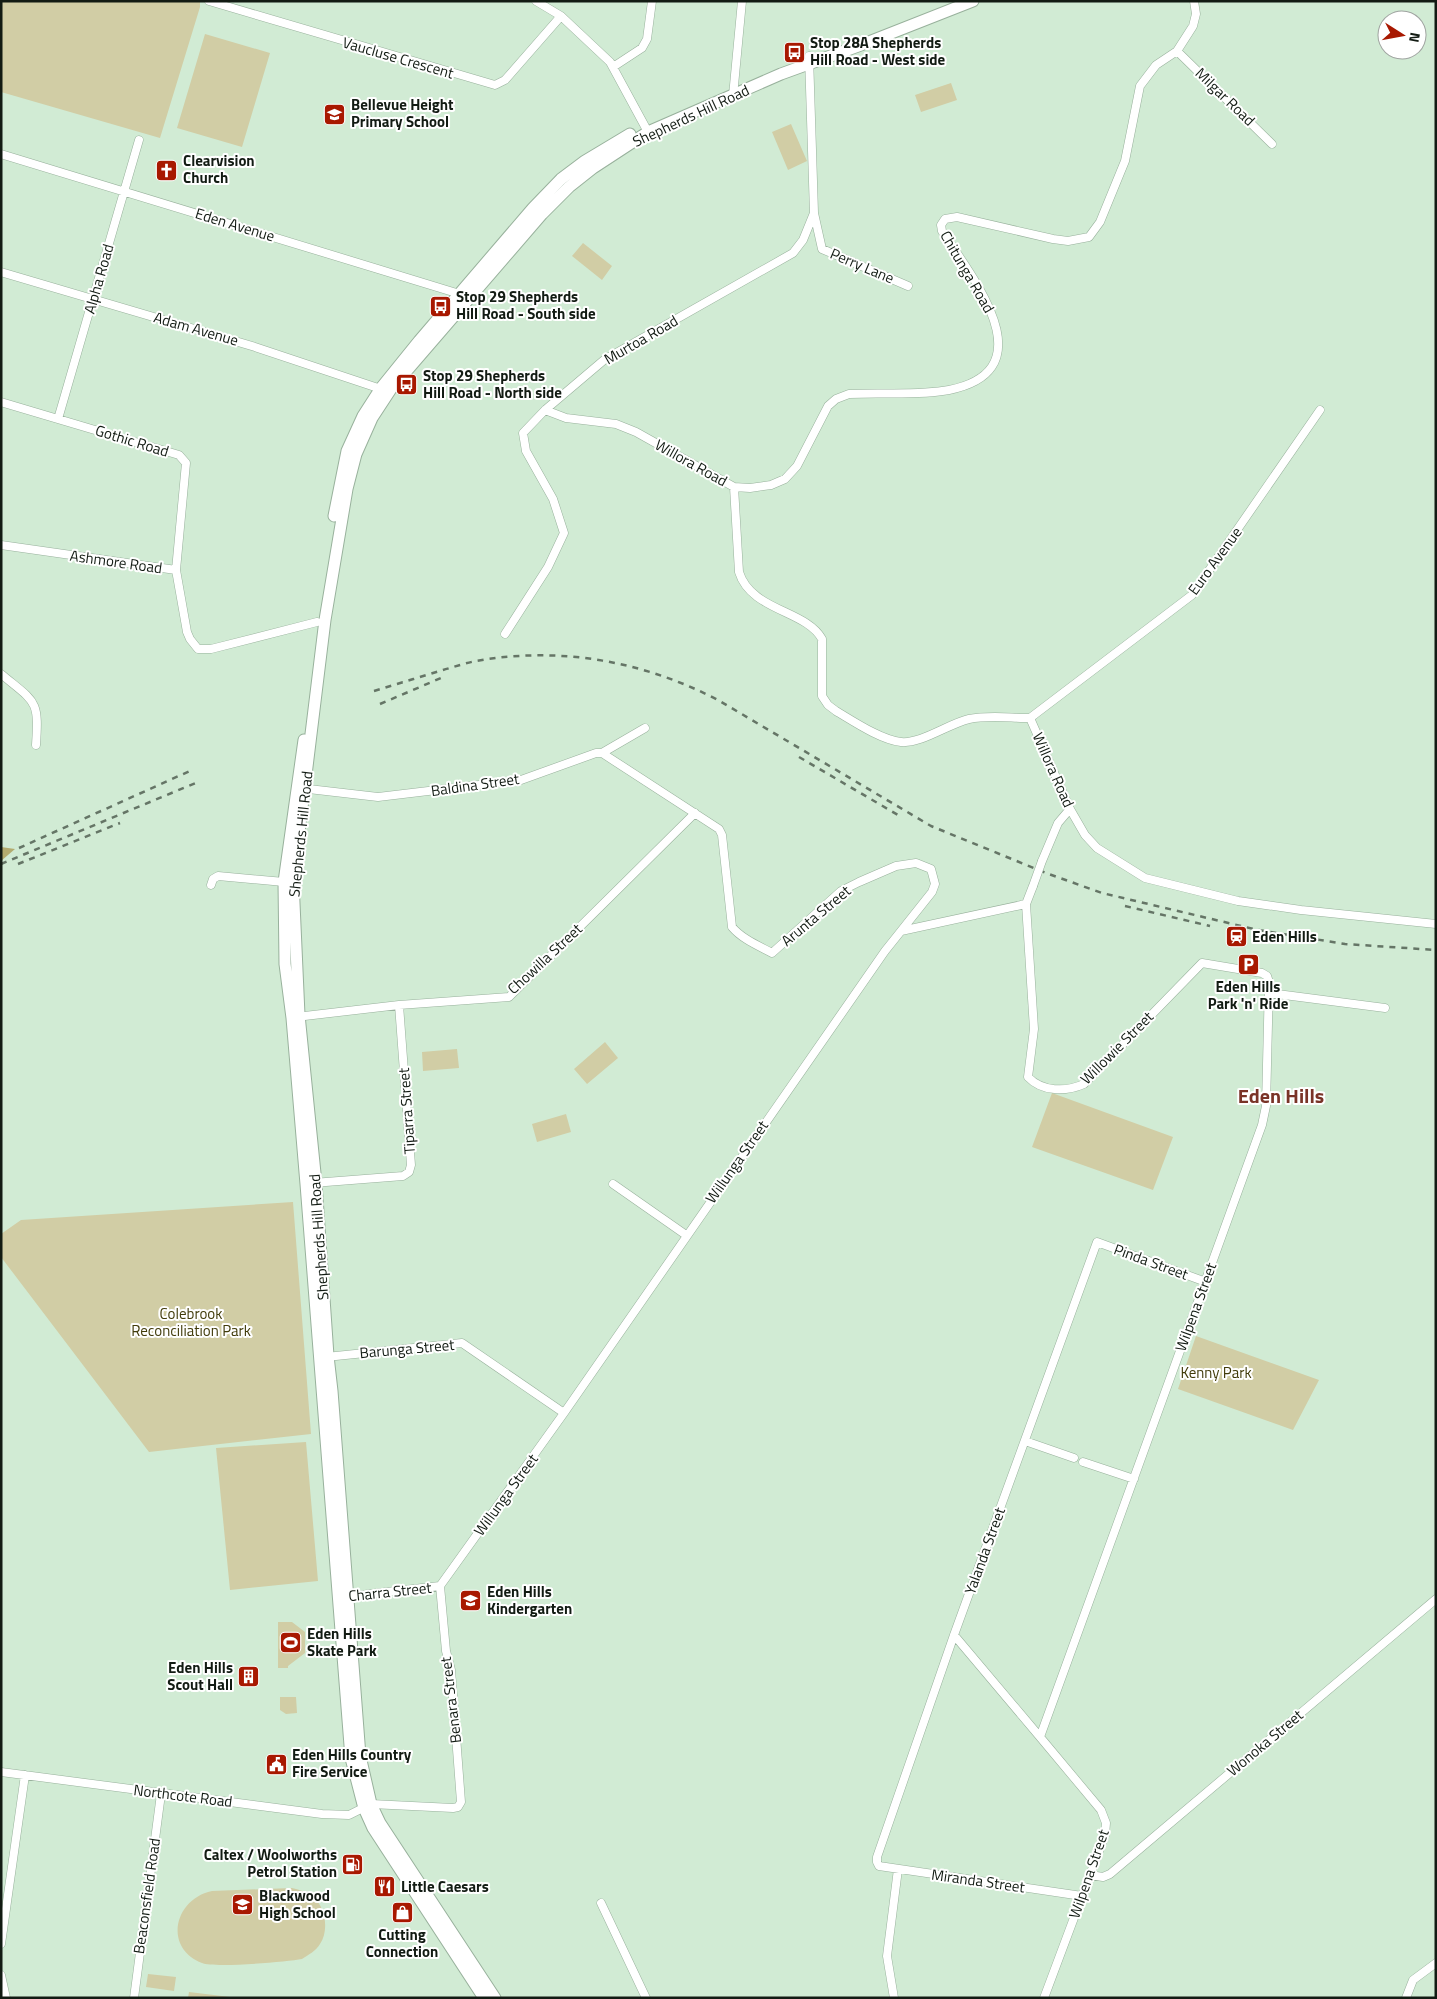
<svg xmlns="http://www.w3.org/2000/svg" width="1437" height="1999" font-family="'Titillium Web',sans-serif">
<style>
.green{fill:#d1cda5}
.forest{fill:#b3ac6f}
.lines{fill:none;stroke-linecap:round;stroke-linejoin:round}
.minor-casing{stroke:#98b19c;stroke-width:9}
.secondary-casing{stroke:#98b19c;stroke-width:13}
.minor{stroke:#fff;stroke-width:8}
.secondary{stroke:#fff;stroke-width:11}
.rail{stroke:#657566;stroke-width:2.5;stroke-dasharray:6 6;stroke-linecap:butt}
.minor-bridge-casing{stroke:#98b19c;stroke-width:9;stroke-linecap:butt}
.minor-bridge{stroke:#fff;stroke-width:8}
.labels{text-anchor:middle;stroke-width:4;stroke-linejoin:round;paint-order:stroke}
.poi-label{font-size:15px;font-weight:bold;fill:#121b13;stroke:#fff;text-anchor:start}
.street-label{font-size:15px;fill:#121b13;stroke:#fff}
.park-label{font-size:15px;fill:#413b0a;stroke:#fff}
.district-label{font-size:20px;font-weight:bold;fill:#793327;stroke:#fff}
</style>
<rect width="100%" height="100%" fill="#d1ebd4"/>
<path class="green" d="M 1,1 L 200,1 L 200,7 L 160,138 L 1,92 Z
M 205,34 L 270,53 L 242,147 L 177,128 Z
M 951,83 L 957,100 L 921,112 L 915,95 Z
M 791,124 L 807,161 L 788,170 L 772,132 Z
M 583,243 L 612,266 L 602,280 L 572,256 Z
M 605,1042 L 618,1058 L 587,1084 L 574,1069 Z
M 457,1049 L 459,1068 L 423,1071 L 422,1052 Z
M 1052,1093 L 1173,1137 L 1153,1190 L 1032,1147 Z
M 566,1114 L 571,1132 L 537,1142 L 532,1124 Z
M 293,1202 L 311,1434 L 149,1452 L 1,1257 L 1,1234 L 21,1220 Z
M 1196,1336 L 1319,1380 L 1293,1430 L 1178,1389 Z
M 306,1442 L 318,1581 L 230,1590 L 216,1448 Z
M 278,1622 L 292,1622 L 305,1632 L 305,1653 L 288,1666 L 288,1668 L 278,1668 Z
M 280,1697 L 296,1697 L 297,1713 L 286,1714 L 280,1710 Z
M 292,1888 C 300,1890 307,1892 313,1897 C 326,1907 329,1931 320,1944 C 316,1951 308,1955 302,1959 C 286,1962 214,1968 202,1963 C 163,1948 174,1899 212,1891 Z
M 148,1974 L 176,1977 L 174,1991 L 146,1987 Z
M 189,1992 L 230,1997 L 230,1998 L 188,1998 Z"/>
<path class="forest" d="M 1,847 L 15,849 L 1,861 Z"/>
<g class="lines">
<defs>
<path id="minor" d="M 209,1 L 495,85 L 505,80 L 561,16
M 536,1 L 561,16 L 610,62 L 648,132
M 1177,51 L 1272,144
M 613,67 L 642,48 L 647,39 L 652,1
M 733,96 L 742,1
M 1,154 L 463,295
M 814,213 L 822,249 L 908,286
M 1,272 L 255,347 L 384,390
M 1,402 L 179,455 L 186,463 L 176,570
M 545,410 L 566,418 L 616,424 L 636,432 L 734,487 L 739,572 C 751,611 806,610 822,639 L 822,696 L 828,705 L 836,711 C 853,721 881,740 901,742 C 921,744 948,724 969,719 C 988,715 1010,718 1030,718 L 1070,809 L 1085,835 L 1097,848 L 1145,878 L 1238,901 L 1301,910 L 1436,924
M 58,419 L 139,140
M 734,487 L 750,488 L 771,485 L 785,479 L 797,466 L 828,406 L 836,399 L 849,394 C 882,392 917,396 949,390 C 1048,370 972,277 942,231 L 941,225 L 945,219 L 957,217 L 1053,239 L 1068,241 L 1089,237 L 1100,222 L 1125,161 L 1140,86 L 1156,65 L 1177,51 L 1193,26 L 1196,14 L 1194,1
M 1,545 L 176,570 L 187,632 L 190,639 L 198,649 L 211,649 L 317,622
M 505,634 L 548,567 L 564,533 L 553,499 L 526,451 L 523,433 L 545,410 L 604,360 L 793,253 L 803,240 L 814,213 L 809,56
M 1,674 C 36,703 39,699 36,745
M 1030,718 L 1192,595 L 1320,410
M 602,753 L 719,829 L 722,835 L 732,927 C 742,939 759,946 772,953 L 841,891 L 859,882 L 896,866 L 916,863 L 931,869 L 935,884 L 932,892 L 901,931
M 300,788 L 378,797 L 521,780 L 596,753 L 602,753 L 645,728
M 1042,861 L 1058,823 L 1070,809
M 211,885 L 213,879 L 218,876 L 284,882
M 1026,904 L 1034,1029 L 1028,1077 C 1042,1092 1066,1092 1084,1084 L 1202,963 L 1262,973 L 1267,976 L 1269,982 L 1266,1106 L 1262,1125 L 1040,1737 L 1101,1810 L 1106,1823 L 1105,1835 L 1044,1998
M 1269,993 L 1385,1008
M 296,1017 L 399,1005 L 509,997 L 695,813
M 313,1183 L 403,1176 L 409,1172 L 411,1165 L 399,1005
M 613,1184 L 686,1235
M 326,1357 L 462,1343 L 564,1413
M 1025,1441 L 1074,1458
M 1083,1462 L 1134,1479
M 440,1586 L 564,1413 L 885,951 L 901,931 L 1026,904 L 1033,886
M 343,1597 L 440,1586
M 954,1635 L 1040,1737
M 1,1772 L 322,1814 L 349,1815 L 371,1804 L 453,1808 L 458,1807 L 461,1802 L 451,1670 L 446,1651 L 440,1586
M 1090,1875 L 1103,1877 L 1110,1874 L 1436,1599
M 1082,1896 L 879,1866 L 877,1862 L 877,1857 L 954,1635 L 1097,1242 L 1206,1282
M 601,1903 L 646,1998
M 1,1944 L 25,1775
M 1,1975 L 6,1998
M 134,1998 L 161,1794
M 894,1998 L 887,1956 L 898,1869
M 1406,1998 L 1413,1980 L 1436,1963"/>
<path id="secondary" d="M 334,516 L 347,451 L 363,416 L 381,388 L 419,341 L 533,208 L 561,179 L 585,161 L 630,134
M 304,740 L 284,882 L 285,964 L 292,1018 L 306,1184 L 351,1758 L 364,1808 L 373,1828 L 484,1998
M 495,1998 L 380,1823 L 371,1804 L 360,1756 L 332,1391 L 328,1356 L 316,1183 L 299,1015 L 293,881 L 325,620 L 347,489 L 356,454 L 372,418 L 391,389 L 542,214 L 569,187 L 593,168 L 648,132 L 781,74 L 861,45 L 973,1"/>
</defs>
<use href="#minor" class="minor-casing"/>
<use href="#secondary" class="secondary-casing"/>
<use href="#minor" class="minor"/>
<use href="#secondary" class="secondary"/>
<path class="rail" d="M 374,691 C 397,684 420,677 443,670 C 454,667 465,663 476,661 C 560,646 643,661 718,700 L 931,826 L 1046,873 L 1102,893 L 1258,930 L 1345,944 L 1436,950
M 380,704 L 441,678
M 799,757 L 898,815
M 19,848 L 192,770
M 1,864 L 198,782
M 18,864 L 120,823
M 1125,906 L 1210,926"/>
<defs>
<path id="minor-bridge" d="M 1033,886 L 1042,861"/>
</defs>
<use href="#minor-bridge" class="minor-bridge-casing"/>
<use href="#minor-bridge" class="minor-bridge"/>
</g>
<defs>
<symbol id="bus-square" viewBox="-11 -11 22 22"><rect x="-9" y="-9" width="18" height="18" rx="4" fill="#a81800" stroke="#fff"/><path d="M-5-6H5V4H4V6H2V4H-2V6H-4V4H-5ZM-3.5-4V0h7V-4ZM-3.5 1.2v1.5H-2V1.2ZM2 1.2v1.5H3.5V1.2Z" fill="#fff"/></symbol>
<symbol id="school-square" viewBox="-11 -11 22 22"><rect x="-9" y="-9" width="18" height="18" rx="4" fill="#a81800" stroke="#fff"/><path d="M0-5L7-2L0 1L-7-2ZM-4 1L0 2.5L4 1V4Q0 6-4 4Z" fill="#fff"/></symbol>
<symbol id="church-square" viewBox="-11 -11 22 22"><rect x="-9" y="-9" width="18" height="18" rx="4" fill="#a81800" stroke="#fff"/><path d="M-1.2-6h2.4v3.5h3.3v2.4h-3.3V6h-2.4V-.1h-3.3v-2.4h3.3Z" fill="#fff"/></symbol>
<symbol id="station-square" viewBox="-11 -11 22 22"><rect x="-9" y="-9" width="18" height="18" rx="4" fill="#a81800" stroke="#fff"/><path d="M-3-6H3Q5-6 5-4V2Q5 4 3 4L4.5 6H3L1.5 4h-3L-3 6H-4.5L-3 4Q-5 4-5 2V-4Q-5-6-3-6ZM-3.5-4v3h7v-3ZM-3.5 1v1.5H-2V1ZM2 1v1.5H3.5V1Z" fill="#fff"/></symbol>
<symbol id="parking-square" viewBox="-11 -11 22 22"><rect x="-9" y="-9" width="18" height="18" rx="4" fill="#a81800" stroke="#fff"/><path d="M-3.5-5.5H1a3.5 3.5 0 0 1 0 7H-1V5.5H-3.5ZM-1-3.4V-.6H.8a1.4 1.4 0 0 0 0-2.8Z" fill="#fff"/></symbol>
<symbol id="stadium-square" viewBox="-11 -11 22 22"><rect x="-9" y="-9" width="18" height="18" rx="4" fill="#a81800" stroke="#fff"/><path d="M0-5a6.5 5 0 1 0 0 10a6.5 5 0 1 0 0-10ZM-3.5-1.8h7v3.6h-7Z" fill="#fff"/></symbol>
<symbol id="building-square" viewBox="-11 -11 22 22"><rect x="-9" y="-9" width="18" height="18" rx="4" fill="#a81800" stroke="#fff"/><path d="M-4-6H4V6H1V3H-1V6H-4ZM-2.5-4.3h1.7v1.8h-1.7ZM.8-4.3h1.7v1.8H.8ZM-2.5-1h1.7V.8h-1.7ZM.8-1h1.7V.8H.8Z" fill="#fff"/></symbol>
<symbol id="civic-square" viewBox="-11 -11 22 22"><rect x="-9" y="-9" width="18" height="18" rx="4" fill="#a81800" stroke="#fff"/><path d="M-.6-6.5H3V-4.5H.6V-3L4-1V1h2V6H-6V1h2V-1L-.6-3ZM-1.2 2.5V6h2.4V2.5Z" fill="#fff"/></symbol>
<symbol id="fuel-square" viewBox="-11 -11 22 22"><rect x="-9" y="-9" width="18" height="18" rx="4" fill="#a81800" stroke="#fff"/><path d="M-5.5-6h7V0h2V4h1.3V-2.5L3-4.5l.8-.8L6-3V5H2.5V1h-1V6h-7ZM-4.2-4.7v3.2H.2V-4.7Z" fill="#fff"/></symbol>
<symbol id="restaurant-square" viewBox="-11 -11 22 22"><rect x="-9" y="-9" width="18" height="18" rx="4" fill="#a81800" stroke="#fff"/><path d="M-5-6h1v4h1v-4h1v4h1v-4h1v5L-1.5 .5V6h-2V.5L-5-1ZM5-6V6H3V1.5H1.5Q1.5-4 5-6Z" fill="#fff"/></symbol>
<symbol id="shop-square" viewBox="-11 -11 22 22"><rect x="-9" y="-9" width="18" height="18" rx="4" fill="#a81800" stroke="#fff"/><path d="M-5-2.5h2.3a2.7 3.5 0 0 1 5.4 0H5L5.5 6h-11ZM-1.5-2.5h3a1.5 2.3 0 0 0-3 0Z" fill="#fff"/></symbol>
</defs>
<g fill-rule="evenodd">
<use href="#bus-square" x="782" y="40" width="25" height="25"/>
<use href="#school-square" x="322" y="102" width="25" height="25"/>
<use href="#church-square" x="154" y="158" width="25" height="25"/>
<use href="#bus-square" x="428" y="294" width="25" height="25"/>
<use href="#bus-square" x="394" y="372" width="25" height="25"/>
<use href="#station-square" x="1224" y="924" width="25" height="25"/>
<use href="#parking-square" x="1236" y="952" width="25" height="25"/>
<use href="#school-square" x="458" y="1588" width="25" height="25"/>
<use href="#stadium-square" x="278" y="1630" width="25" height="25"/>
<use href="#building-square" x="236" y="1664" width="25" height="25"/>
<use href="#civic-square" x="264" y="1752" width="25" height="25"/>
<use href="#fuel-square" x="340" y="1852" width="25" height="25"/>
<use href="#restaurant-square" x="372" y="1874" width="25" height="25"/>
<use href="#school-square" x="230" y="1892" width="25" height="25"/>
<use href="#shop-square" x="390" y="1900" width="25" height="25"/>
</g>
<g class="labels">
<g class="poi-label">
<text x="810" y="48">Stop 28A Shepherds<tspan x="810" dy="17">Hill Road - West side</tspan></text>
<text x="351" y="110">Bellevue Height<tspan x="351" dy="17">Primary School</tspan></text>
<text x="183" y="166">Clearvision<tspan x="183" dy="17">Church</tspan></text>
<text x="456" y="302">Stop 29 Shepherds<tspan x="456" dy="17">Hill Road - South side</tspan></text>
<text x="423" y="381">Stop 29 Shepherds<tspan x="423" dy="17">Hill Road - North side</tspan></text>
<text x="1252" y="942">Eden Hills</text>
<text x="1248" y="992" text-anchor="middle">Eden Hills<tspan x="1248" dy="17">Park 'n' Ride</tspan></text>
<text x="487" y="1597">Eden Hills<tspan x="487" dy="17">Kindergarten</tspan></text>
<text x="307" y="1639">Eden Hills<tspan x="307" dy="17">Skate Park</tspan></text>
<text x="233" y="1673" text-anchor="end">Eden Hills<tspan x="233" dy="17">Scout Hall</tspan></text>
<text x="292" y="1760">Eden Hills Country<tspan x="292" dy="17">Fire Service</tspan></text>
<text x="337" y="1860" text-anchor="end">Caltex / Woolworths<tspan x="337" dy="17">Petrol Station</tspan></text>
<text x="401" y="1892">Little Caesars</text>
<text x="259" y="1901">Blackwood<tspan x="259" dy="17">High School</tspan></text>
<text x="402" y="1940" text-anchor="middle">Cutting<tspan x="402" dy="17">Connection</tspan></text>
</g>
<g class="street-label">
<text transform="translate(398 58) rotate(16)" y="5">Vaucluse Crescent</text>
<text transform="translate(1225 97) rotate(44)" y="5">Milgar Road</text>
<text transform="translate(691 116) rotate(-25)" y="5">Shepherds Hill Road</text>
<text transform="translate(235 225) rotate(17)" y="5">Eden Avenue</text>
<text transform="translate(862 266) rotate(23)" y="5">Perry Lane</text>
<text transform="translate(967 272) rotate(60)" y="5">Chitunga Road</text>
<text transform="translate(99 279) rotate(-74)" y="5">Alpha Road</text>
<text transform="translate(196 329) rotate(16)" y="5">Adam Avenue</text>
<text transform="translate(641 340) rotate(-30)" y="5">Murtoa Road</text>
<text transform="translate(132 441) rotate(17)" y="5">Gothic Road</text>
<text transform="translate(691 463) rotate(29)" y="5">Willora Road</text>
<text transform="translate(1215 561) rotate(-54)" y="5">Euro Avenue</text>
<text transform="translate(116 562) rotate(8)" y="5">Ashmore Road</text>
<text transform="translate(1053 770) rotate(66)" y="5">Willora Road</text>
<text transform="translate(475 785) rotate(-8)" y="5">Baldina Street</text>
<text transform="translate(301 834) rotate(-84)" y="5">Shepherds Hill Road</text>
<text transform="translate(816 916) rotate(-40)" y="5">Arunta Street</text>
<text transform="translate(545 959) rotate(-43)" y="5">Chowilla Street</text>
<text transform="translate(1117 1048) rotate(-45)" y="5">Willowie Street</text>
<text transform="translate(407 1111) rotate(-94)" y="5">Tiparra Street</text>
<text transform="translate(737 1162) rotate(-55)" y="5">Willunga Street</text>
<text transform="translate(319 1237) rotate(-94)" y="5">Shepherds Hill Road</text>
<text transform="translate(1151 1262) rotate(20)" y="5">Pinda Street</text>
<text transform="translate(1196 1307) rotate(-70)" y="5">Wilpena Street</text>
<text transform="translate(407 1349) rotate(-5)" y="5">Barunga Street</text>
<text transform="translate(506 1495) rotate(-54)" y="5">Willunga Street</text>
<text transform="translate(985 1551) rotate(-70)" y="5">Yalanda Street</text>
<text transform="translate(390 1592) rotate(-6)" y="5">Charra Street</text>
<text transform="translate(451 1700) rotate(-97)" y="5">Benara Street</text>
<text transform="translate(1265 1743) rotate(-40)" y="5">Wonoka Street</text>
<text transform="translate(183 1796) rotate(7)" y="5">Northcote Road</text>
<text transform="translate(1089 1874) rotate(-71)" y="5">Wilpena Street</text>
<text transform="translate(978 1881) rotate(8)" y="5">Miranda Street</text>
<text transform="translate(147 1896) rotate(-82)" y="5">Beaconsfield Road</text>
</g>
<g class="park-label">
<text x="191" y="1319">Colebrook<tspan x="191" dy="17">Reconciliation Park</tspan></text>
<text x="1216" y="1378">Kenny Park</text>
</g>
<g class="district-label">
<text x="1281" y="1103">Eden Hills</text>
</g>
</g>
<rect width="1437" height="1999" fill="none" stroke="#121b13" stroke-width="5"/>
<g transform="translate(1402 35) rotate(101)"><circle r="24" fill="#ffffff" stroke="#a0a4a1"/>
<path d="M0-4L9 19L0 12L-9 19Z" fill="#a81800"/>
<text y="-8" font-size="14" font-weight="bold" text-anchor="middle" fill="#121b13">N</text>
</g>
</svg>
